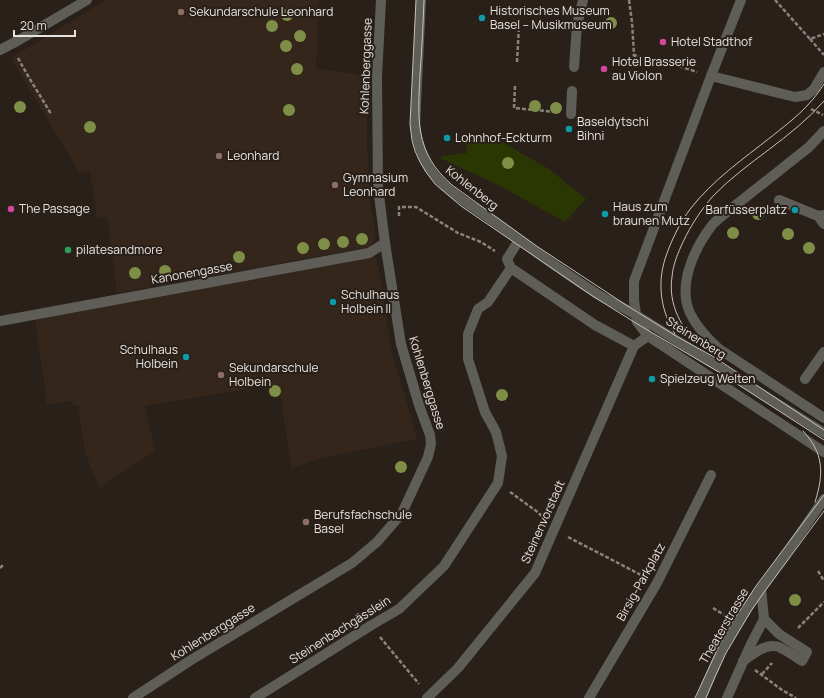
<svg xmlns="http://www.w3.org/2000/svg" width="824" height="698" font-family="Manrope,sans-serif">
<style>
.built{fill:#34261b}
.green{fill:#2a3702}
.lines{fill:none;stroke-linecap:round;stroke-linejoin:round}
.path{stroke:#8a827d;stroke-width:2.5;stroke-dasharray:4 2;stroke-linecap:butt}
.service{stroke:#5f5d58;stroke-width:10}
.pedestrian{stroke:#5f5d58;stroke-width:10}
.minor{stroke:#5f5d58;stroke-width:10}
.tram{stroke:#c7c1bc;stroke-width:1}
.tree{fill:#7e8e47}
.education-dot{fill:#8d6e63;stroke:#29201a;stroke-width:1.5}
.culture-dot{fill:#0f9aa8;stroke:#29201a;stroke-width:1.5}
.hotel-dot{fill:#d1479c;stroke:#29201a;stroke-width:1.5}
.leisure-dot{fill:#2e9e5b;stroke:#29201a;stroke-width:1.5}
.labels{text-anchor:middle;stroke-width:4;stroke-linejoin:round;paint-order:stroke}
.poi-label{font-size:12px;fill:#e8e2de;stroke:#29201a;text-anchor:start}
.street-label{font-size:12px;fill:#e8e2de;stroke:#29201a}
</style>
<rect width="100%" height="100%" fill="#29201a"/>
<path class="built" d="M 106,0 L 319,0 L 316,69 L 367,75 L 367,142 L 370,200 L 376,237 L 370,247 L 117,293 L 107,217 L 97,218 L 90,171 L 79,172 L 11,58 Z
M 373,256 L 377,259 L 392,353 L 416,434 L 417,439 L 322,458 L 291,468 L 279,384 L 145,406 L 155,451 L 99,488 L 85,452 L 78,405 L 73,406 L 72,401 L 47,405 L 35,317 Z"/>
<path class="green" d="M 494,137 L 549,169 L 586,199 L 565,222 L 500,186 L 440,158 L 443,156 L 467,153 L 466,140 Z"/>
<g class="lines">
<path class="path" d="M 629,0 L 632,22 L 634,55 L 682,67 L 697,72
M 775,0 L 810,39 L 824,34
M 810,39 L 824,55
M 18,58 C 28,77 40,95 51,114
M 517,62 L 519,26
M 631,62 L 634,55
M 515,86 L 514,108 L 556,112
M 811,109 L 823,115
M 399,216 L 399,207 L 416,207 L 458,233 L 481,242 L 495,251
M 510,492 L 539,513 L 542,517
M 568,537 L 643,576
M 0,568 L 4,564
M 818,571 L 824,581
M 713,608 L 726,616
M 798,628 L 824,602
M 380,637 L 419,684
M 755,670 L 782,690 L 796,698
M 762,674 L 772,663"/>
<path class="service" d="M 574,67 L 577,25 L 583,0
M 571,114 L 572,91
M 743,661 C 752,655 763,645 774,646 C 782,646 795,657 802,661 L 807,652 L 779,634 L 764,619"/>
<path class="pedestrian" d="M 711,76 L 741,0
M 779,200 L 818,216 L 824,215
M 818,216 L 824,224
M 511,268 L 595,325 L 634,346
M 0,321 L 369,253 L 385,243
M 805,379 L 824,352
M 255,698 L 370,626 L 399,609 L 444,566 L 498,483 L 502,456 L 496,432 L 485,412 L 468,359 L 468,334 L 478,309 L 488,302 L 511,268 L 507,259 L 519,240
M 427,698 L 458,668 L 535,573 L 634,346 L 648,336"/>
<path class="minor" d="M 421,0 L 415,125 C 417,140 421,155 429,168 C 444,190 468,203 489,218 C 525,244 561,271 599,295 C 611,302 623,307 636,315 L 824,433
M 0,50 L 19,40 L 87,0
M 824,72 L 814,89 L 807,95 L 795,97 L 711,76 L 634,281 L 634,300 L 637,322 L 648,336 L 824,452
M 824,131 L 809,147 L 727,212 C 722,216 717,220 713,224 C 695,247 677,284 690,313 C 697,328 708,339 719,349 L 824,418
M 133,698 L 191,660 L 352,563 L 377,542 L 402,513 L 428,457 L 431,444 L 430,435 L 419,405 L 401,344 L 385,243 L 378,187 L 377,77 L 381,0
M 589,698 L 612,659 L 657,583 L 711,475
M 701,698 L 722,649 L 750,604 L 786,554 L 824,499
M 727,698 L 751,644 L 764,619 L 761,588"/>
<path class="tram" d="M 416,0 L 410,124 L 412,140 L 415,151 L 420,162 L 426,172 L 435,184 L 461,206 L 591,295 L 639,325 L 717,371 L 824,440
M 424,0 C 423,24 422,49 420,73 C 418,119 414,152 452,185 L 538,247 L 626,305 L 676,336 L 714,357 L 824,430
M 675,334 C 661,311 657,285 665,259 C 671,241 680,222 691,208 C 713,180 743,159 771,137 C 792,120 809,108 824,84
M 701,347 C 681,329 668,304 672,277 C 673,264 678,253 683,242 C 691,225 701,210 713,196 C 747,161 792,138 824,101
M 803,431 C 824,453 824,474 815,502
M 695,698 L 718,648 L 733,621 L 756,586 L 824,495
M 706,698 L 715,677 L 726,653 L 751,611 L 762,595 L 824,511"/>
</g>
<g class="tree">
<circle cx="287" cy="15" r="6"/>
<circle cx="611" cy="23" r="6"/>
<circle cx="272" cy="26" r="6"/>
<circle cx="300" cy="36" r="6"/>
<circle cx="286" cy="46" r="6"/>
<circle cx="297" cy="69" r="6"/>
<circle cx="535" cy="106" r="6"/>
<circle cx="20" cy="107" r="6"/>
<circle cx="556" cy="108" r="6"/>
<circle cx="289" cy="110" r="6"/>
<circle cx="90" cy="127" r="6"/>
<circle cx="508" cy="163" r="6"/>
<circle cx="758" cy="214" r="6"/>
<circle cx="733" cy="233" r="6"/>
<circle cx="788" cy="234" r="6"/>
<circle cx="362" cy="239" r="6"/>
<circle cx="343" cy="242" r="6"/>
<circle cx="324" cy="244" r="6"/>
<circle cx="303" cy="248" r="6"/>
<circle cx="809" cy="248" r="6"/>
<circle cx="239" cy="257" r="6"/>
<circle cx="165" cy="271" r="6"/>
<circle cx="135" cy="273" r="6"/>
<circle cx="275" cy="391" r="6"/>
<circle cx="502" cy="395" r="6"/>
<circle cx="401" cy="467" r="6"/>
<circle cx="795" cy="600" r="6"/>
</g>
<g class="education-dot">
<circle cx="181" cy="12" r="4"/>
<circle cx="219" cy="156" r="4"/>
<circle cx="335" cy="185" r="4"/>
<circle cx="221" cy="375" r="4"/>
<circle cx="306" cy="522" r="4"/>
</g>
<g class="culture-dot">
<circle cx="482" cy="18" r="4"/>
<circle cx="569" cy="129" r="4"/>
<circle cx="447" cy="138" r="4"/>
<circle cx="795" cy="210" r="4"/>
<circle cx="605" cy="214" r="4"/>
<circle cx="333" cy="302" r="4"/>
<circle cx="186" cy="357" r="4"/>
<circle cx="652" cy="379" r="4"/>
</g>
<g class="hotel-dot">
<circle cx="663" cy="42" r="4"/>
<circle cx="604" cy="69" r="4"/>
<circle cx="11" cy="209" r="4"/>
</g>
<circle class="leisure-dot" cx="68" cy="250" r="4"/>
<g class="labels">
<g class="poi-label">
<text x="490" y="15">Historisches Museum<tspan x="490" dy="14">Basel – Musikmuseum</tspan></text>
<text x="189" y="16">Sekundarschule Leonhard</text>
<text x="671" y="46">Hotel Stadthof</text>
<text x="612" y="66">Hotel Brasserie<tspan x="612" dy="14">au Violon</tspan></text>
<text x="577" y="126">Baseldytschi<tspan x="577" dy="14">Bihni</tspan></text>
<text x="455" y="142">Lohnhof-Eckturm</text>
<text x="227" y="160">Leonhard</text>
<text x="343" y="182">Gymnasium<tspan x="343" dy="14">Leonhard</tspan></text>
<text x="613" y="211">Haus zum<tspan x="613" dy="14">braunen Mutz</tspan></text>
<text x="19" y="213">The Passage</text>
<text x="787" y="214" text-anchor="end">Barfüsserplatz</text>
<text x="76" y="254">pilatesandmore</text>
<text x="341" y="299">Schulhaus<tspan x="341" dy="14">Holbein II</tspan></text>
<text x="178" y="354" text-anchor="end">Schulhaus<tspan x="178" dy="14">Holbein</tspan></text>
<text x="229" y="372">Sekundarschule<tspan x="229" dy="14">Holbein</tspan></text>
<text x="660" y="383">Spielzeug Welten</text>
<text x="314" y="519">Berufsfachschule<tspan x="314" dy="14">Basel</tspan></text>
</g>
<g class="street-label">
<text transform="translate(366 66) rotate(-88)" y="4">Kohlenberggasse</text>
<text transform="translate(472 188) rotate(38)" y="4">Kohlenberg</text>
<text transform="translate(192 273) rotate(-10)" y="4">Kanonengasse</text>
<text transform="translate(696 338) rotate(32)" y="4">Steinenberg</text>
<text transform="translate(427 383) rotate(73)" y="4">Kohlenberggasse</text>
<text transform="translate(543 522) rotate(-66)" y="4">Steinenvorstadt</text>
<text transform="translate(641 582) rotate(-61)" y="4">Birsig-Parkplatz</text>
<text transform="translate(724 626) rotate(-60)" y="4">Theaterstrasse</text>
<text transform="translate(340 630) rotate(-32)" y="4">Steinenbachgässlein</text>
<text transform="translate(213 632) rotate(-32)" y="4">Kohlenberggasse</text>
</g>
</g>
<path d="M14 30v6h61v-6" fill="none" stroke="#e8e2de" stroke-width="2"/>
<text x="20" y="30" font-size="12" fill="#e8e2de" stroke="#29201a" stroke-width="3" paint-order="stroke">20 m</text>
</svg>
